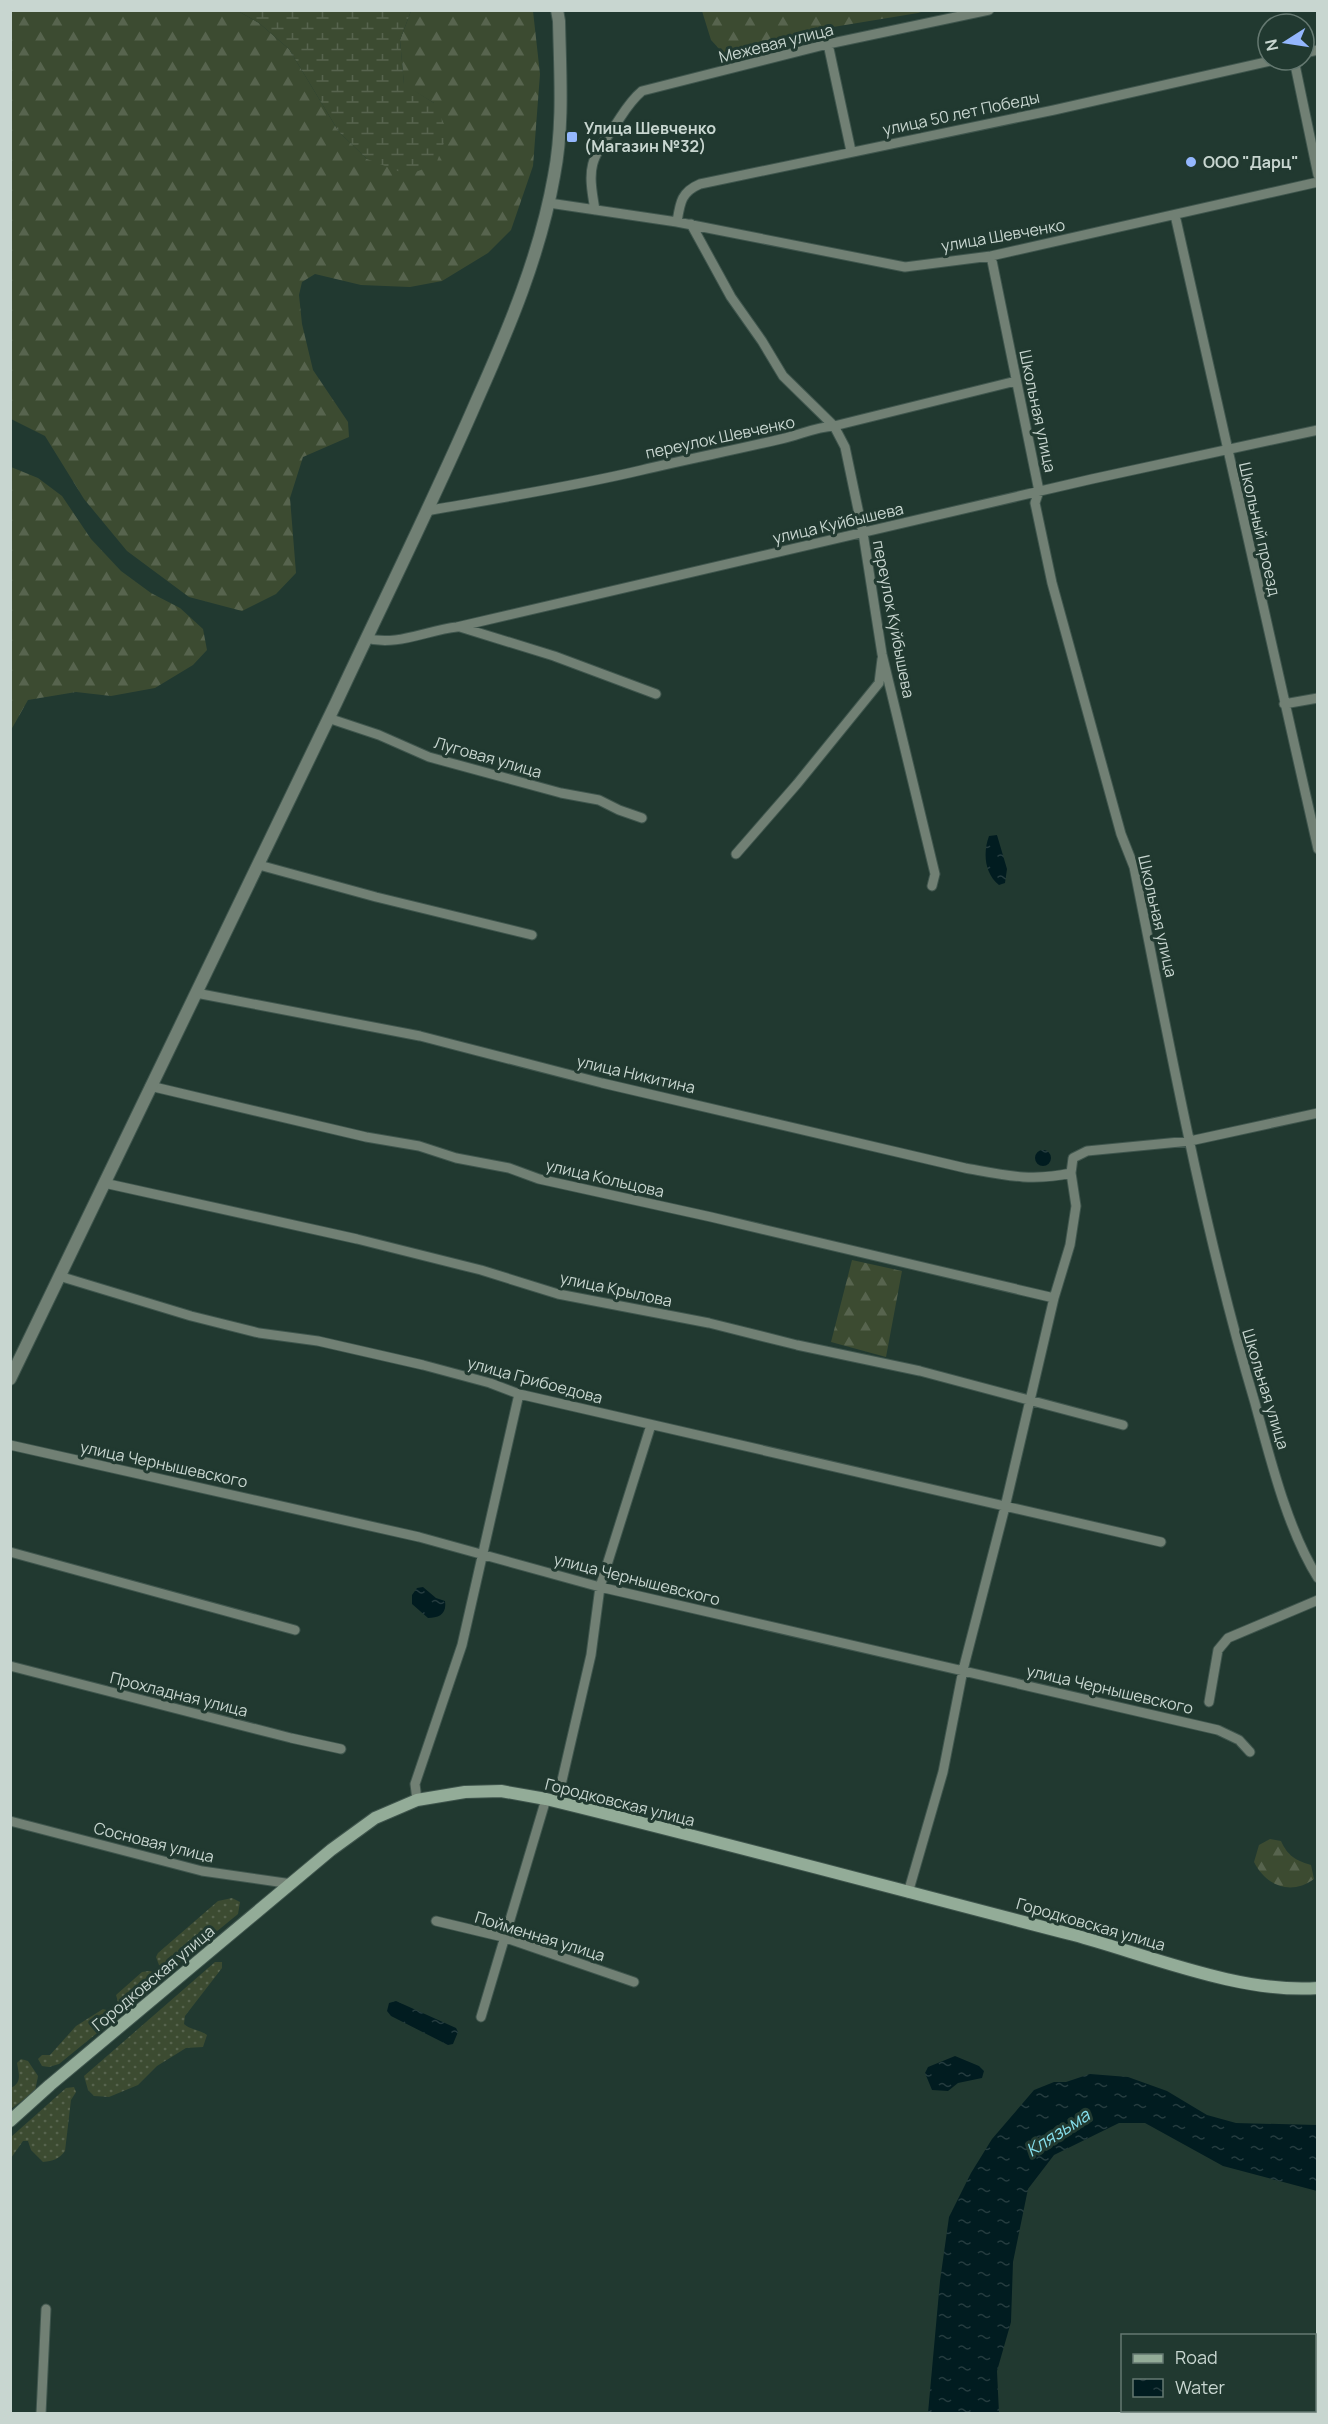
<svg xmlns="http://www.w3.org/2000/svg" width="1328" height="2424" font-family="Manrope,sans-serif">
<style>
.grass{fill:url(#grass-dots)}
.forest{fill:url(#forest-firs)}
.wetland{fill:url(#wetland-marsh)}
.water{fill:url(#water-ripples)}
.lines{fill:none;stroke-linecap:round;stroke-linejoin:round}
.minor-casing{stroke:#3f554d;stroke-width:11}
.tertiary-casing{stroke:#3f554d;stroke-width:14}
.secondary-casing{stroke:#3f554d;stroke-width:14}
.minor{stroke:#718074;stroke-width:9}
.tertiary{stroke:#718074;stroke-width:12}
.secondary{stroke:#93ac98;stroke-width:12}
.poi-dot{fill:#94b7fd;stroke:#213930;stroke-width:2}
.labels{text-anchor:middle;stroke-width:6;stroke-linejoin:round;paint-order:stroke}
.street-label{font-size:16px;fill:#c8d6d0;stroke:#213930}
.poi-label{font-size:16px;font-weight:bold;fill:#c8d6d0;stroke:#213930;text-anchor:start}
.water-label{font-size:18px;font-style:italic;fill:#86dfec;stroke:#213930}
</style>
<defs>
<pattern id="grass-dots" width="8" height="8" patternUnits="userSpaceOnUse" patternTransform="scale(1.5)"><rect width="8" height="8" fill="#3c4b31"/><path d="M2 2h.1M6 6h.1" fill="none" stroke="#57644e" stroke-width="1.8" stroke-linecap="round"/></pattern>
<pattern id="forest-firs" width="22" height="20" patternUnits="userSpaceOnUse" patternTransform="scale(1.5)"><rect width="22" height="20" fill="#3c4b31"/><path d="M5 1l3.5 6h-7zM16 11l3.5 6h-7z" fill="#57644e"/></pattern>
<pattern id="wetland-marsh" width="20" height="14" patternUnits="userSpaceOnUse" patternTransform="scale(1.5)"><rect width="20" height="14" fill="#3c4b31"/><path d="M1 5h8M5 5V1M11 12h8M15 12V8" fill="none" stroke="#57644e"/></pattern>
<pattern id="water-ripples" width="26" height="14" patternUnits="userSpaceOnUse" patternTransform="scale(1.5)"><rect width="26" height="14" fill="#011c20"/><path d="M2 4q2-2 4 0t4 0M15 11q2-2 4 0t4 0" fill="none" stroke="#253c3f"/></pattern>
</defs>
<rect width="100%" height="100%" fill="#213930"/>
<path class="grass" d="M 232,1898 L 240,1902 L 238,1914 L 176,1965 L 168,1968 L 159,1965 L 156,1957 L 158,1953 L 218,1901 Z
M 215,1962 L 222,1962 L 222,1968 L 185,2016 L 184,2024 C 190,2030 199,2029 207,2035 L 203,2047 L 186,2048 L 157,2066 L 138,2085 L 109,2097 L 94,2096 L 88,2090 L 84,2076 Z
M 149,1971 L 159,1973 L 163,1980 C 150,1990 135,2011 118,2002 L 116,1995 L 142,1972 Z
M 103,2009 L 110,2011 L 112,2019 L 107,2025 L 59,2064 L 49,2067 L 42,2066 L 38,2059 L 42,2055 L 50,2055 L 76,2026 Z
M 21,2059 L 28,2061 L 38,2076 L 35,2091 L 11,2109 L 11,2088 C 22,2082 19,2075 17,2063 Z
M 74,2087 L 76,2092 L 71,2100 L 65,2151 C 59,2159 53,2161 43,2162 L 31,2150 L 28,2141 L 23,2141 L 11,2158 L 11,2137 L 66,2088 Z"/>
<path class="forest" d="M 10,11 L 238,11 L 259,23 L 289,49 L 339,132 L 367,159 L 434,103 L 404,85 L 400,40 L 411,11 L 533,11 L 540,74 L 533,166 L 511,230 L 488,253 L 442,281 L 410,287 L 361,285 L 315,274 L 302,282 L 299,295 L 302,324 L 313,370 L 348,422 L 349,437 L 303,457 L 290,498 L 296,573 L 276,594 L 242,611 L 189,597 L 127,551 L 84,499 L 45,436 L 11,419 Z
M 702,11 L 702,10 L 924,11 L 918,13 L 821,29 L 804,37 L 723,53 L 711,40 Z
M 11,467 L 38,478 L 62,496 L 91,539 L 121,571 L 151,593 L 180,608 L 203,629 L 207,650 L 193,665 L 155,688 L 111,696 L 76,692 L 28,700 L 11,730 Z
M 852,1260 L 902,1271 L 886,1357 L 831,1342 Z
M 1270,1839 L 1281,1841 C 1288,1856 1295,1860 1311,1865 L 1314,1879 C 1291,1896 1266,1886 1254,1862 L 1259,1845 Z"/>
<path class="wetland" d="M 238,11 L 411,11 L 400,40 L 404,84 L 434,103 L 448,132 L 436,164 L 408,175 L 367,159 L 339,132 L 289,49 L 259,23 Z"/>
<path class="water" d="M 997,835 L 1007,869 L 1005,883 L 999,885 C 984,873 983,852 989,836 Z
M1035 1158a8 8 0 1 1 16 0a8 8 0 1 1-16 0Z
M 423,1587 L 436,1598 L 445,1601 C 447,1614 439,1618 428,1618 L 412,1604 L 412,1595 L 417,1588 Z
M 396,2001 L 456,2028 L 458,2032 L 453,2044 L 448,2045 L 391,2016 L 387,2011 L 389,2003 Z
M 955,2056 L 979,2066 L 984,2071 L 982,2078 L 958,2083 L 948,2091 L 932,2090 L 925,2073 L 928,2067 Z
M 1090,2074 L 1128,2077 L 1167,2091 L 1207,2115 L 1236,2123 L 1317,2125 L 1317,2191 L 1223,2166 L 1145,2123 L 1119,2123 L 1054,2155 L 1028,2189 L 1013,2262 L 1011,2322 L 997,2371 L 999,2413 L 928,2413 L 940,2281 L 949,2217 L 971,2173 L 992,2139 L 1034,2090 L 1054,2082 L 1066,2082 Z"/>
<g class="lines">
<defs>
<path id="minor" d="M 828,44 L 851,151
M 1304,53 L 1318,50
M 1294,60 L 1318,175
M 549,203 L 677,222 L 905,267 L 991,256 L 1318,182
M 595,210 C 587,165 590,161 616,124 C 624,112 630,101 642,91 L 828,44 L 989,10
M 1175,215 L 1318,849
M 677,222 C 680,203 681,192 700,184 L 1054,110 L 1275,60
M 691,224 L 731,297 L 762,341 L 783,376 L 834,426 L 845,447 L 863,533 L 882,654 L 935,874 L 932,886
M 991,256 L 1039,491 L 1035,503 L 1052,583 L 1121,834 L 1134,867 C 1170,1047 1203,1228 1255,1403 C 1270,1458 1288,1531 1318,1578
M 426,511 C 499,498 571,487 642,470 C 688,459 735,450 781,439 C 799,435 816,427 834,426 L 1016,381
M 460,627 L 554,656 L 656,694
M 366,638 C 396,647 427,630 457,627 L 1092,479 L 1318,430
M 1284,704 L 1318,698
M 328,718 L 379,735 L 429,757 L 561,793 L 599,800 L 619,810 L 642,818
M 736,854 L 797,784 L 879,683 L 882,659
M 259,865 L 376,897 L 532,935
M 196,993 L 420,1036 L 602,1083 L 965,1168 C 1004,1175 1031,1182 1071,1173
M 150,1086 L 366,1137 L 419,1146 L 456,1158 L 509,1168 L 539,1179 L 711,1217 L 1054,1298
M 104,1183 L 357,1239 L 481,1270 L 558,1294 L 709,1323 L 797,1345 L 920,1371 L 1123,1425
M 59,1276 L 191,1316 L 259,1333 L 318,1341 L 423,1365 L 490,1383 L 519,1394 L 1161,1542
M 10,1445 L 419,1537 L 600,1587 L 1218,1730 L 1239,1740 L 1250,1752
M 10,1552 L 295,1630
M 10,1666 L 291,1738 L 341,1749
M 1209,1702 L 1218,1650 L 1228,1638 L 1318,1600
M 417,1800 L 415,1784 L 462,1645 L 519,1394
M 557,1802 L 591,1655 L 600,1587 L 651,1425
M 10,1821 L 202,1871 L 292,1884
M 908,1893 L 943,1772 L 963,1670 L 1005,1507 L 1054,1298 L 1070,1245 L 1076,1206 L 1071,1173 L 1073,1158 L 1087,1151 L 1190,1141 L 1318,1113
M 436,1921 L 503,1937 L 634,1982
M 481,2017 L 546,1799
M 41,2414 L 46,2309"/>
<path id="tertiary" d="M 10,1379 C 117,1153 229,929 336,703 C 383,602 433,502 477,400 C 509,328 540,255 554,176 C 564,125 560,72 559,21 L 557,10"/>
<path id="secondary" d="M 10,2121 L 50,2085 L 331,1850 L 375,1818 L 417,1800 L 465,1792 L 501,1791 L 546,1799 C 723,1842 899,1890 1074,1935 C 1148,1955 1241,1994 1318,1988"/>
</defs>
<use href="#minor" class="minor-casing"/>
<use href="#tertiary" class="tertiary-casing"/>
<use href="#secondary" class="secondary-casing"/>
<use href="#minor" class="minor"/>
<use href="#tertiary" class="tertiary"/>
<use href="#secondary" class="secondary"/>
</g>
<g class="poi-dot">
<rect x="566" y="131" width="12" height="12" rx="3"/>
<circle cx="1191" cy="162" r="6"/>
</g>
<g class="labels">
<g class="street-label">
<text transform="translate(776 43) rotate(-14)" y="6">Межевая улица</text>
<text transform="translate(961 113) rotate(-12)" y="6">улица 50 лет Победы</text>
<text transform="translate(1003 235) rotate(-10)" y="6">улица Шевченко</text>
<text transform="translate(1038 411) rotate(78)" y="6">Школьная улица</text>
<text transform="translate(720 437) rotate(-12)" y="6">переулок Шевченко</text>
<text transform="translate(838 523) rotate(-13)" y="6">улица Куйбышева</text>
<text transform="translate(1260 529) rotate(77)" y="6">Школьный проезд</text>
<text transform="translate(894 619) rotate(79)" y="6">переулок Куйбышева</text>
<text transform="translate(488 757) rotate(16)" y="6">Луговая улица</text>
<text transform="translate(1158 916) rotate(77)" y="6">Школьная улица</text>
<text transform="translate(636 1074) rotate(13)" y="6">улица Никитина</text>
<text transform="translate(605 1178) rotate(13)" y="6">улица Кольцова</text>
<text transform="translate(616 1289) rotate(12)" y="6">улица Крылова</text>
<text transform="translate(535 1380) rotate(15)" y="6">улица Грибоедова</text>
<text transform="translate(1266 1389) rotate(73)" y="6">Школьная улица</text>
<text transform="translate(164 1464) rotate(12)" y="6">улица Чернышевского</text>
<text transform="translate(637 1579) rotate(14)" y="6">улица Чернышевского</text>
<text transform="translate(1110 1689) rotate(13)" y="6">улица Чернышевского</text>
<text transform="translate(179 1694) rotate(14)" y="6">Прохладная улица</text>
<text transform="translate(620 1802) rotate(14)" y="6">Городковская улица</text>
<text transform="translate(154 1842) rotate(14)" y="6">Сосновая улица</text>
<text transform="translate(1091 1924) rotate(16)" y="6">Городковская улица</text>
<text transform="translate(540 1936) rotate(17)" y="6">Пойменная улица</text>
<text transform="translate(153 1978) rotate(-40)" y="6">Городковская улица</text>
</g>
<g class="poi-label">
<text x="584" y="134">Улица Шевченко<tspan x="584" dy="18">(Магазин №32)</tspan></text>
<text x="1203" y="168">ООО "Дарц"</text>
</g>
<g class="water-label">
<text transform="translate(1058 2133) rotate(-33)" y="6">Клязьма</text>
</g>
</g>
<rect width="1328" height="2424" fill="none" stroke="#c8d6d0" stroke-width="24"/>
<rect x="1121" y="2334" width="195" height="78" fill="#213930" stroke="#647870" stroke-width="1.5"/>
<rect x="1133" y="2354" width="30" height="9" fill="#93ac98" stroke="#647870" stroke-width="1.5"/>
<text x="1175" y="2364" font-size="18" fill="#c8d6d0">Road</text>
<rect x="1133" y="2379" width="30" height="18" fill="url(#water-ripples)" stroke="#647870" stroke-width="1.5"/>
<text x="1175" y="2394" font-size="18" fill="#c8d6d0">Water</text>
<g transform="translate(1286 42) rotate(258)"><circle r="28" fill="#213930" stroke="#647870" stroke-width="1.5"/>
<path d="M0-4.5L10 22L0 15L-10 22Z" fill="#94b7fd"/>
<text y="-9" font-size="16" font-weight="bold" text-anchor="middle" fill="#c8d6d0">N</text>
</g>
</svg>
